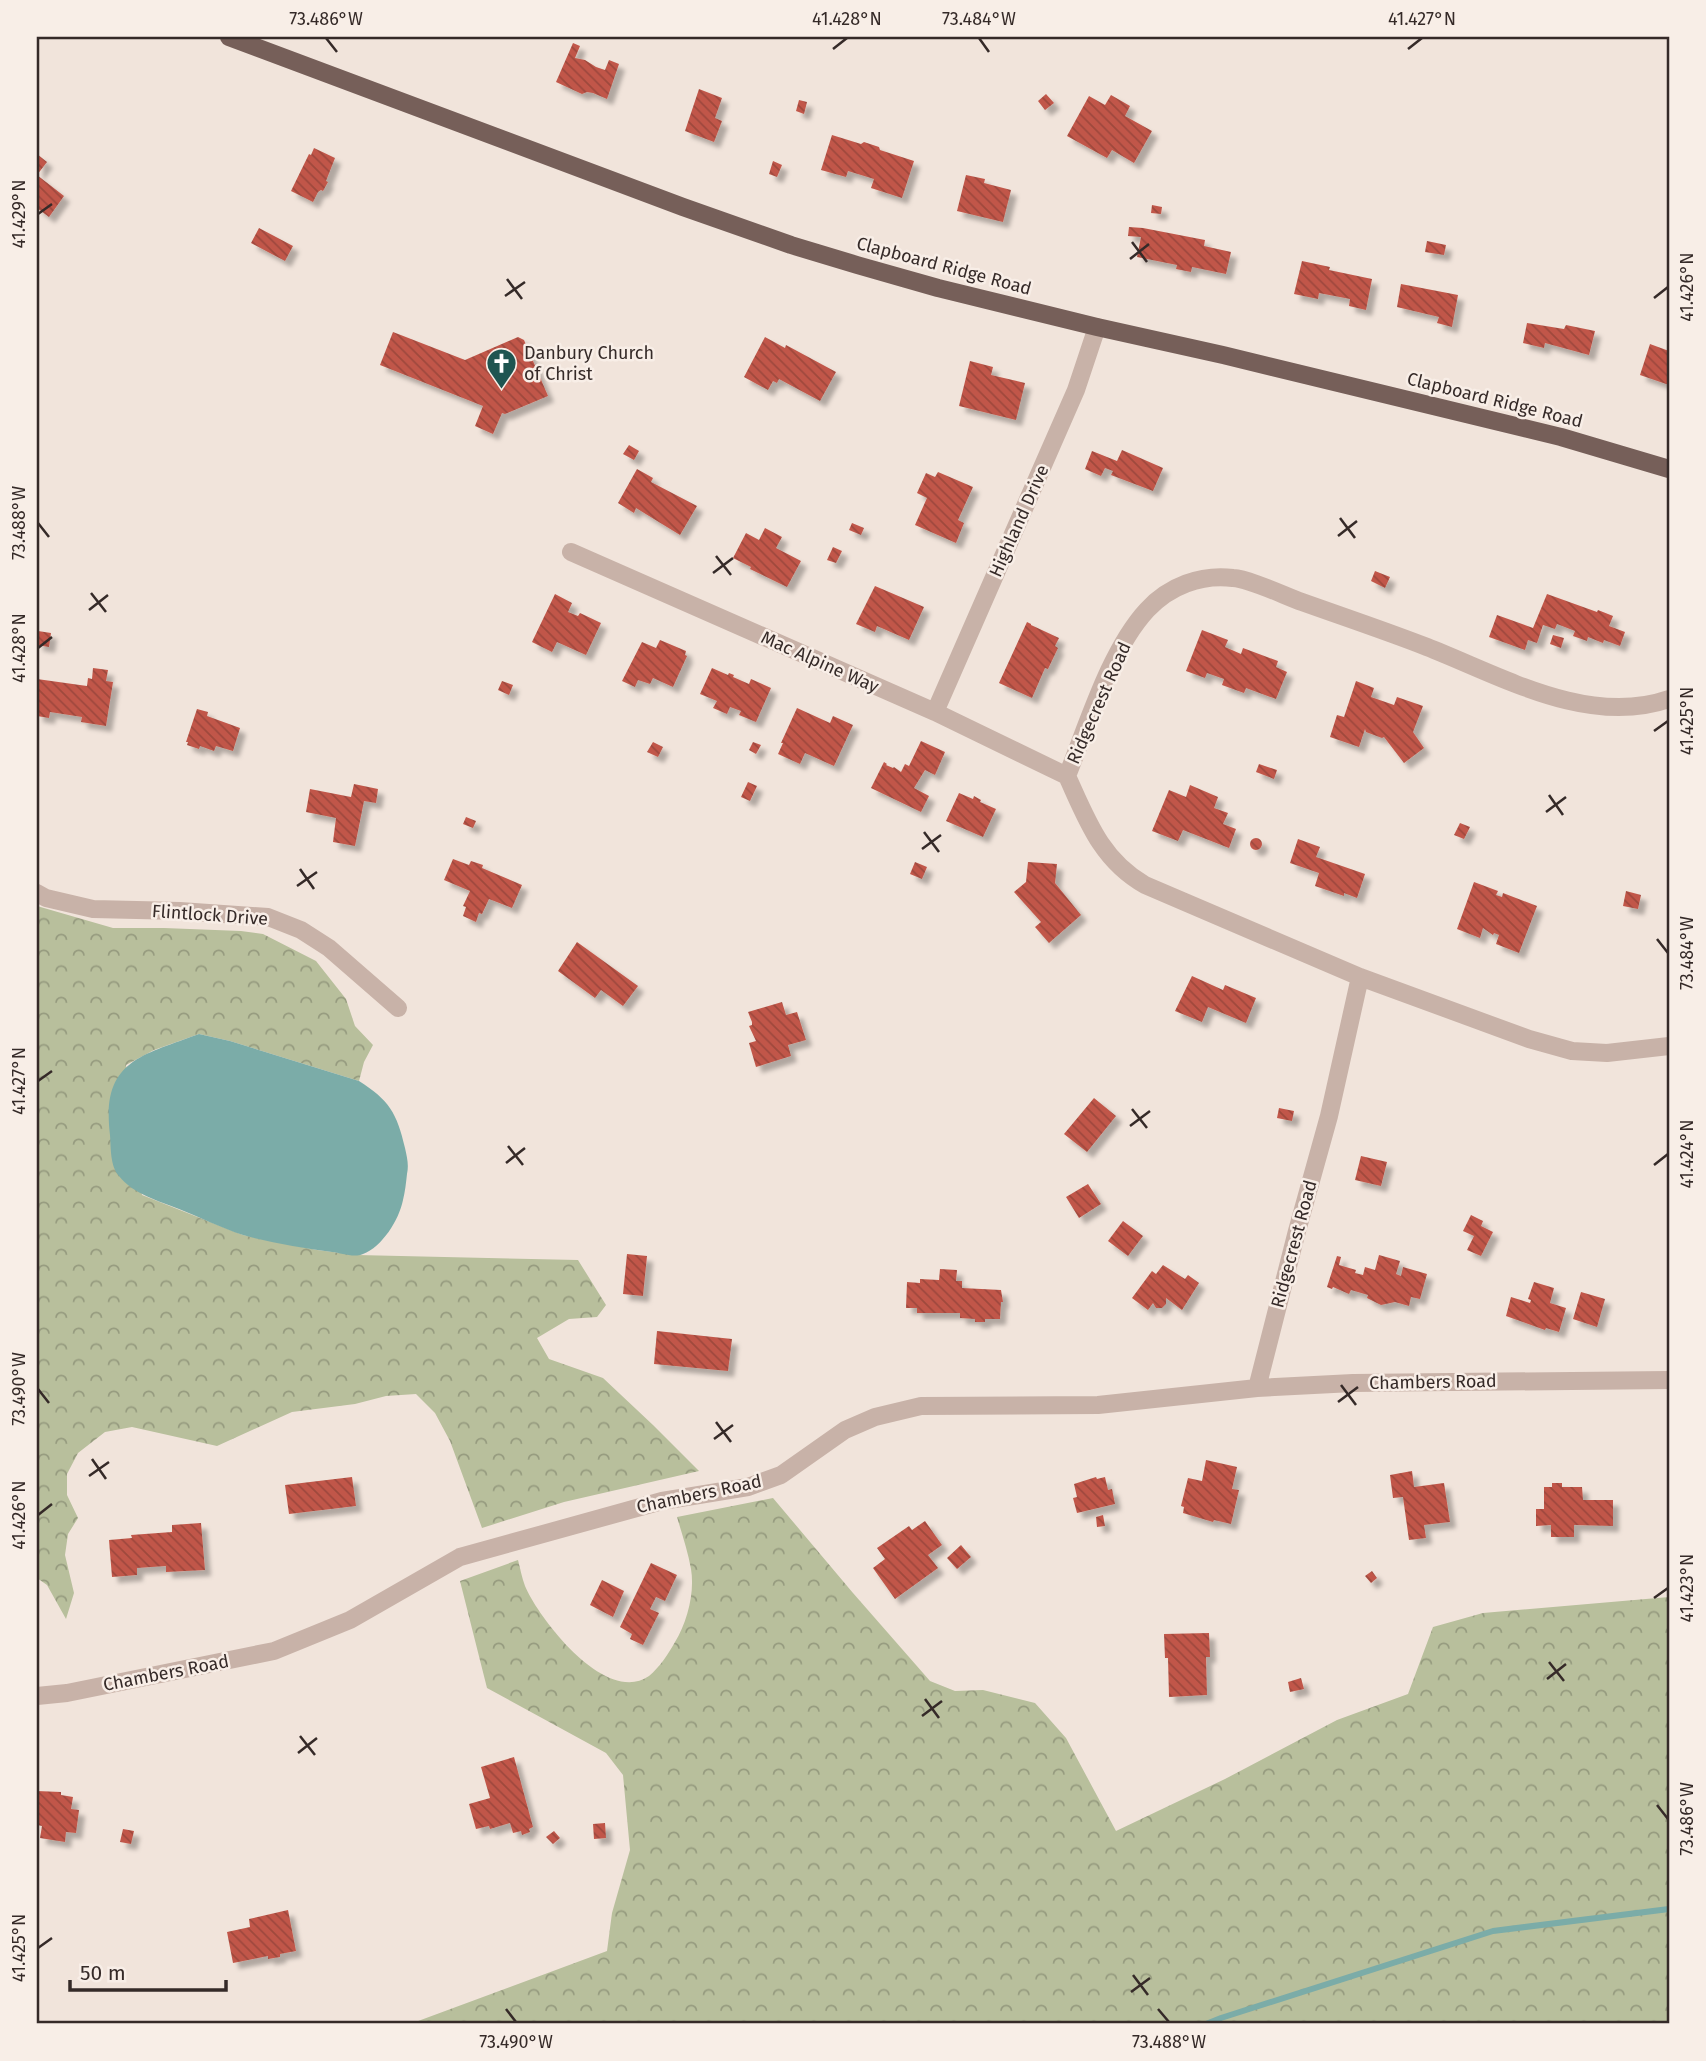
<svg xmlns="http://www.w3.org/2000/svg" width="1706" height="2061" font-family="'Fira Sans',sans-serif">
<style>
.forest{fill:url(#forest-crowns)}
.water{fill:#7baca8}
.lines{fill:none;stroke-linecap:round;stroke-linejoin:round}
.stream{stroke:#7baca8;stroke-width:6}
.building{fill:url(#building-back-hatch);filter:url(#shadow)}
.minor{stroke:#c8b2a8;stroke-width:18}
.major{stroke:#765f59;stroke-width:18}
.ticks{fill:none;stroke:#352a28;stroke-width:2.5}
.labels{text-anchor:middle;stroke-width:5;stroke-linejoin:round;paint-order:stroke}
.street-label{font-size:18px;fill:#352a28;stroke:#f8eee7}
.poi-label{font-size:18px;fill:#352a28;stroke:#f8eee7;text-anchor:start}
.neatline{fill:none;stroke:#352a28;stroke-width:2.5}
.ticks-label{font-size:18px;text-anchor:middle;fill:#352a28}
</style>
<defs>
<pattern id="forest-crowns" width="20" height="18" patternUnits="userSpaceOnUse" patternTransform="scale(1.75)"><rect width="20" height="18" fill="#b8bf9c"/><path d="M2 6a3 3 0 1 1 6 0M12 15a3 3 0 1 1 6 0" fill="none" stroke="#969b7f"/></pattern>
<pattern id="building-back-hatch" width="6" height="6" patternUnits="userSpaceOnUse" patternTransform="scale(1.75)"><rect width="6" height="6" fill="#c15749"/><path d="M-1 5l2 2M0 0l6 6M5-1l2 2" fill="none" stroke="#9e483d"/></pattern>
<filter id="shadow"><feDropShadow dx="6" dy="6" stdDeviation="2" flood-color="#0004"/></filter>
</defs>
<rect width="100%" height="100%" fill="#f1e4db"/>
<path class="forest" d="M 37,906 L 113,928 L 164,928 L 241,931 L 263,934 L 316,961 L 346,999 L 355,1026 L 373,1045 L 364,1062 L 359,1081 L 230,1041 L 199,1034 L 154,1050 L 126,1065 L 142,1195 L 243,1235 L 317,1250 L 357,1255 L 578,1260 L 606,1305 L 597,1317 L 569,1319 L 537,1338 L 549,1359 L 603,1378 L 653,1425 L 699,1471 L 564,1502 L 482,1528 L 450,1441 L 435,1413 L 416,1394 L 386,1396 L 355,1404 L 292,1412 L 217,1446 L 132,1427 L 105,1432 L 78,1453 L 67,1474 L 67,1495 L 78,1518 L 68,1534 L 65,1555 L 74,1593 L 66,1619 L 47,1585 L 37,1578 Z
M 773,1498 L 853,1593 L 930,1681 L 955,1691 L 983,1690 L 1035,1703 L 1066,1738 L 1116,1831 L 1225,1779 L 1337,1720 L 1408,1694 L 1433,1627 L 1483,1613 L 1669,1597 L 1669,2024 L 410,2024 L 607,1951 L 612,1913 L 630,1850 L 623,1775 L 606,1753 L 487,1688 L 460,1581 L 518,1560 C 520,1568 522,1578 525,1586 C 539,1619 606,1706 649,1676 C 659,1668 669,1653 675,1642 C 687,1622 695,1593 691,1569 C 688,1552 682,1534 677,1517 Z"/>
<path class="water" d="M 199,1034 L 230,1041 L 359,1081 C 389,1100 397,1113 405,1148 C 407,1157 409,1165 407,1174 C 406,1183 405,1192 403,1200 C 399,1220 382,1247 363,1254 C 354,1258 341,1253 332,1252 C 302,1248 271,1243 243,1235 C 221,1228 200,1217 179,1209 C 159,1201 133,1194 119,1176 C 110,1166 111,1148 110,1135 C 101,1061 140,1056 199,1034 Z"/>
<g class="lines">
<path class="stream" d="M 1206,2024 L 1221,2018 L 1493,1931 L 1669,1909"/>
</g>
<path class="building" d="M 573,43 L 580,46 L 575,58 L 585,60 L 596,67 L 605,70 L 609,60 L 619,64 L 607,99 L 593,93 L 587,92 L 582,94 L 556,82 Z
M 699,89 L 722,98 L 715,118 L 722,121 L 714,142 L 685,131 Z
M 1046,94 L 1054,103 L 1045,110 L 1038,101 Z
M 1111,95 L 1130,106 L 1125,116 L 1152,131 L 1134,163 L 1112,150 L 1107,158 L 1067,136 L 1089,96 L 1105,105 Z
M 799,100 L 807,102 L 804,114 L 796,111 Z
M 832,135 L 861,144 L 864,142 L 879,147 L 880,150 L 914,161 L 902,198 L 871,188 L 874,179 L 848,171 L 846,177 L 821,170 Z
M 314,148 L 335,158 L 326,181 L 328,182 L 323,191 L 321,190 L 318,192 L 313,202 L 291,191 L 309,154 L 311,155 Z
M 37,154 L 47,162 L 37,175 Z
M 773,161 L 782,165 L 777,177 L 769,174 Z
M 37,175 L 64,196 L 49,217 L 37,208 Z
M 966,175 L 985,179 L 984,183 L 1011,190 L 1003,222 L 957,211 Z
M 1152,205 L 1162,207 L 1161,214 L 1151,213 Z
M 1129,227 L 1143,228 L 1205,240 L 1204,246 L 1231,252 L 1226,274 L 1192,267 L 1191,272 L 1176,269 L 1177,265 L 1137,257 L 1141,237 L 1128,236 Z
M 259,228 L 293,246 L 285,261 L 251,243 Z
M 1427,241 L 1446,245 L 1444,255 L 1425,252 Z
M 1302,261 L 1330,267 L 1329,270 L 1372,279 L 1366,310 L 1349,306 L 1350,299 L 1319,293 L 1318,299 L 1294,294 Z
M 1401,284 L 1458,295 L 1452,327 L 1437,323 L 1439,317 L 1397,307 Z
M 1527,323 L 1564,329 L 1566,325 L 1595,331 L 1589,355 L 1545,343 L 1544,348 L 1523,343 Z
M 393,332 L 465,360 L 518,337 L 524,340 L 548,396 L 505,414 L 502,413 L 493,434 L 475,426 L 483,406 L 380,365 Z
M 765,337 L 785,348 L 786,345 L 836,372 L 820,401 L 779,379 L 777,383 L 773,381 L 768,390 L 744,377 Z
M 1650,344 L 1669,351 L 1669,385 L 1640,375 Z
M 970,361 L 993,367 L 991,375 L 1025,383 L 1016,420 L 959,406 Z
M 629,445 L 639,451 L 634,460 L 623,454 Z
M 1122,450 L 1163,468 L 1153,491 L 1111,475 L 1113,471 L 1105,468 L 1101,476 L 1085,469 L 1092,451 L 1117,461 Z
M 637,469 L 653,478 L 651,482 L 697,506 L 680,535 L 636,508 L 634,513 L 618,503 Z
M 938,472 L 973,487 L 958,520 L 964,523 L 956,543 L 915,525 L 927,498 L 917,493 L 926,473 L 935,477 Z
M 852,523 L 864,528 L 861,535 L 849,530 Z
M 765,528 L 782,537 L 776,548 L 801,561 L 787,587 L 750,569 L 751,567 L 733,558 L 746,533 L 759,540 Z
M 833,547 L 842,551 L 836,563 L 827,560 Z
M 1375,571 L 1390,577 L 1385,588 L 1371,581 Z
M 875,586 L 924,607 L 909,640 L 877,626 L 875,632 L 856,624 Z
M 555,594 L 572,603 L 568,612 L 578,616 L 580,613 L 601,623 L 586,655 L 557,642 L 552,652 L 532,642 Z
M 1547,594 L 1597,612 L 1598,610 L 1613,616 L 1609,626 L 1625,632 L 1620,646 L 1604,640 L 1603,643 L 1588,637 L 1587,641 L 1573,636 L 1575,631 L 1557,624 L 1555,629 L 1543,625 L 1537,643 L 1528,640 L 1525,650 L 1489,637 L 1497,615 L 1533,628 Z
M 1027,622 L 1031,624 L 1031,625 L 1059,638 L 1055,646 L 1058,648 L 1048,669 L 1045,668 L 1032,698 L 999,683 Z
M 1202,630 L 1228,640 L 1225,647 L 1241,654 L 1243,648 L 1278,661 L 1276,667 L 1287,672 L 1276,699 L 1246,688 L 1244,693 L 1222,685 L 1224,679 L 1207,673 L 1205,678 L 1186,671 Z
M 38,631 L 51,633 L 49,647 L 37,645 Z
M 1553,635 L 1564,638 L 1561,648 L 1550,644 Z
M 660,640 L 686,651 L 685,655 L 687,656 L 673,687 L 653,678 L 650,684 L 638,680 L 635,687 L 622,681 L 642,642 L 656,648 Z
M 93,668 L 108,670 L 106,681 L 113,682 L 106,726 L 81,722 L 82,717 L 50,712 L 49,718 L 37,716 L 37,679 L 87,686 L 88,678 L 92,679 Z
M 712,668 L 728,675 L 729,673 L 734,675 L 733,677 L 749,684 L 751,679 L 771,688 L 756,722 L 739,715 L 741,711 L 730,707 L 727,714 L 713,708 L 717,701 L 700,694 Z
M 502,681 L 513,685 L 509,695 L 498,690 Z
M 1356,681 L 1374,688 L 1371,697 L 1394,705 L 1397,697 L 1423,706 L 1413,732 L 1424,748 L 1404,763 L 1384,737 L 1382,738 L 1366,732 L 1365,729 L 1359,747 L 1330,737 L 1337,715 L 1344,717 Z
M 797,708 L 830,723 L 833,716 L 853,725 L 834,766 L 805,753 L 800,764 L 778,754 L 783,743 L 781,743 Z
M 197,709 L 208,712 L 207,716 L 240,728 L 233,751 L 216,746 L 214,751 L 200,746 L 199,749 L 187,745 L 188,742 L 186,742 Z
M 921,741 L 945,752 L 935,775 L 925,770 L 914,788 L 929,796 L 921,812 L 871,788 L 884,762 L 887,764 L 886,765 L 893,768 L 894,767 L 901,772 L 905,764 L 909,766 Z
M 653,742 L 663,747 L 658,757 L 647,752 Z
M 753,742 L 761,745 L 756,754 L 749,750 Z
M 1259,764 L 1277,770 L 1274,779 L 1256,772 Z
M 748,782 L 757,786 L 750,801 L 741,797 Z
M 354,784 L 378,789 L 376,803 L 364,801 L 355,846 L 333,842 L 336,818 L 306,812 L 310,789 L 351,797 Z
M 1190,785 L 1218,797 L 1214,808 L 1228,813 L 1223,824 L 1236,829 L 1229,848 L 1183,830 L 1178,841 L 1152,831 L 1169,790 L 1186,797 Z
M 959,793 L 973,799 L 974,796 L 981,800 L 980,802 L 996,809 L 983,837 L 946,821 Z
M 466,817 L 476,821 L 473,828 L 463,824 Z
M 1460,823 L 1470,827 L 1464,839 L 1454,835 Z
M1250 844a6 6 0 1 1 12 0a6 6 0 1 1-12 0Z
M 1298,839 L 1320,847 L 1316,857 L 1365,874 L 1357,898 L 1344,893 L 1344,896 L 1315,886 L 1319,873 L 1290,863 Z
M 453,859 L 469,865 L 471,861 L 483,865 L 482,868 L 522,885 L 512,908 L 489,899 L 482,914 L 479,913 L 476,922 L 463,916 L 466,907 L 463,906 L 470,891 L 444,880 Z
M 915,862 L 927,867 L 922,879 L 910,874 Z
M 1028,862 L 1057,864 L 1055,883 L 1081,915 L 1049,943 L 1035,927 L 1041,922 L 1014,892 L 1026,882 Z
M 1474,882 L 1498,891 L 1496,895 L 1502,897 L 1503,893 L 1537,906 L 1519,953 L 1496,944 L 1499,935 L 1494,933 L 1493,935 L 1483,928 L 1480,938 L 1457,929 Z
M 1626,891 L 1641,895 L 1638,909 L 1623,906 Z
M 577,942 L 638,986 L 623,1006 L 601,990 L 595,998 L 558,971 Z
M 1192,976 L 1223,990 L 1225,985 L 1256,998 L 1246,1023 L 1208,1007 L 1202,1022 L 1175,1011 Z
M 782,1002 L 786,1015 L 797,1012 L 806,1040 L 788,1045 L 791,1056 L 756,1067 L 749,1043 L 756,1041 L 749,1026 L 752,1025 L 752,1022 L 748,1012 Z
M 1094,1098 L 1116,1116 L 1087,1152 L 1064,1134 Z
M 1279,1108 L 1294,1111 L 1292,1121 L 1277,1118 Z
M 1361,1156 L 1387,1162 L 1381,1186 L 1355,1180 Z
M 1088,1184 L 1101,1204 L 1079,1218 L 1066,1197 Z
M 1471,1215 L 1483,1221 L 1481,1226 L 1493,1232 L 1481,1256 L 1467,1250 L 1474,1236 L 1463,1231 Z
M 1123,1221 L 1143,1236 L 1128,1256 L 1108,1241 Z
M 627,1254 L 647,1256 L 643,1296 L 623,1294 Z
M 1379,1255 L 1400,1261 L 1396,1274 L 1401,1276 L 1403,1267 L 1427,1274 L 1420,1299 L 1411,1297 L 1409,1306 L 1395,1302 L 1381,1305 L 1367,1298 L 1368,1295 L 1351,1290 L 1349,1294 L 1333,1287 L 1332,1289 L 1327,1287 L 1337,1256 L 1341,1257 L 1339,1265 L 1356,1270 L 1355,1273 L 1363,1275 L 1365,1267 L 1375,1270 Z
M 1163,1265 L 1185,1279 L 1188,1275 L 1199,1283 L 1182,1310 L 1166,1298 L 1166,1304 L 1162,1308 L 1156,1308 L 1153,1303 L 1148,1310 L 1132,1298 L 1152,1271 L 1156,1274 Z
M 940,1269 L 957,1270 L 956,1281 L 962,1281 L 962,1288 L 1001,1290 L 1003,1302 L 1001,1302 L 1000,1319 L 985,1319 L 985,1322 L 975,1322 L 975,1319 L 960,1318 L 960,1313 L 917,1313 L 917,1308 L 906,1308 L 907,1282 L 920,1283 L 920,1279 L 939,1280 Z
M 1534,1282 L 1554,1288 L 1550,1303 L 1566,1308 L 1559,1332 L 1546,1328 L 1545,1330 L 1506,1316 L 1511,1297 L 1530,1303 L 1531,1300 L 1528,1299 Z
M 1581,1292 L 1605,1299 L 1597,1327 L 1573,1319 Z
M 657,1331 L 732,1339 L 728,1371 L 654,1364 Z
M 1206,1460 L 1237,1467 L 1232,1489 L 1239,1490 L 1231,1524 L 1214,1520 L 1213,1522 L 1183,1513 L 1184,1507 L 1181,1506 L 1188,1478 L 1202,1481 Z
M 1412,1471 L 1414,1487 L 1444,1483 L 1450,1522 L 1424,1525 L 1426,1538 L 1409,1540 L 1403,1497 L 1393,1498 L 1390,1475 Z
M 352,1477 L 356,1506 L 289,1514 L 285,1485 Z
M 1096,1477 L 1097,1479 L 1105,1477 L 1108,1490 L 1112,1489 L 1115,1504 L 1077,1513 L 1073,1498 L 1077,1497 L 1074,1484 Z
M 1552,1483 L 1562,1483 L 1562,1487 L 1582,1487 L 1583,1500 L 1613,1500 L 1613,1526 L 1574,1525 L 1574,1537 L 1551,1537 L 1551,1525 L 1536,1526 L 1536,1509 L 1544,1509 L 1544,1487 L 1552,1487 Z
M 1103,1515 L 1105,1526 L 1097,1527 L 1096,1517 Z
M 925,1521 L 942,1545 L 928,1555 L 938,1568 L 895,1599 L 873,1568 L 885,1559 L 877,1548 L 909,1526 L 912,1530 Z
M 201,1523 L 205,1570 L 166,1572 L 166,1566 L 137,1568 L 137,1575 L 112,1577 L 109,1540 L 132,1538 L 131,1535 L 172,1532 L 172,1525 Z
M 961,1545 L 971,1557 L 957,1569 L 947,1558 Z
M 651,1563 L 677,1575 L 665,1601 L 656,1597 L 650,1609 L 659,1613 L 643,1645 L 630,1639 L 632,1634 L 620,1627 Z
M 1372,1571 L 1377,1578 L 1371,1583 L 1365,1576 Z
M 602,1580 L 624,1591 L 613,1617 L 590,1605 Z
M 1209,1633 L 1210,1657 L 1206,1657 L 1207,1695 L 1169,1697 L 1168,1658 L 1165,1658 L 1164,1634 Z
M 1301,1678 L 1304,1689 L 1290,1692 L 1288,1682 Z
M 514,1757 L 533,1827 L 529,1829 L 530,1832 L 522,1835 L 521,1831 L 513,1833 L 510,1823 L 490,1829 L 489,1826 L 476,1829 L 469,1804 L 490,1798 L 481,1767 Z
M 37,1791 L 61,1792 L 61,1795 L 73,1797 L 71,1809 L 79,1810 L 76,1833 L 66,1832 L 65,1842 L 40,1838 L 42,1826 L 37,1825 Z
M 605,1823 L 606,1838 L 594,1839 L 593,1824 Z
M 123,1829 L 134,1831 L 131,1844 L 120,1842 Z
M 554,1831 L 560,1838 L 553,1844 L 546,1837 Z
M 288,1910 L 296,1951 L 280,1954 L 280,1957 L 268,1959 L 268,1956 L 233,1963 L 227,1932 L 250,1927 L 249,1919 Z"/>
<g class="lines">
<path class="minor" d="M 571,552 L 935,712 L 1067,776
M 1669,699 C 1588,727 1501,676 1427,647 C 1386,631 1344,617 1302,602 C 1285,596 1250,579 1233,578 C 1201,574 1169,586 1147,610 C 1110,650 1088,724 1067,776 C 1087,820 1101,860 1145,885 L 1360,977 L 1529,1039 L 1572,1051 L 1607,1053 L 1669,1046
M 935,712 L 1076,390 L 1097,327
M 37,893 L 46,898 L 93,909 L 180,911 L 268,917 L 301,930 L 329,948 L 398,1008
M 1257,1388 L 1297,1231 L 1329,1116 L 1360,977
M 37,1696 L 67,1693 L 274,1651 L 350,1620 L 460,1557 L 662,1501 L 748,1487 L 781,1475 L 845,1430 L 875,1417 L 921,1406 L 1098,1405 L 1257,1388 L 1353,1383 L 1669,1380"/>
<path class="major" d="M 229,37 L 683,207 L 791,245 L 857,265 L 938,288 L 1097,327 L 1223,355 L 1561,437 L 1669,469"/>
</g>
<path class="ticks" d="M 326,38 L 337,52M 979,38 L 989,52M 833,49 L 847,38M 1408,49 L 1422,38M 38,214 L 52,204M 1132,242 L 1147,262M 1130,259 L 1149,244M 507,279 L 522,299M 505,296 L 525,282M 1654,298 L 1668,287M 1340,518 L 1355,538M 38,523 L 49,537M 1338,536 L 1357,521M 716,556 L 731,575M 713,573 L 733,558M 91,593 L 106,612M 89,610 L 108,595M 38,648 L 52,637M 1654,731 L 1668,721M 1549,795 L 1563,815M 1546,812 L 1566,797M 924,832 L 939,852M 922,849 L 941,835M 300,869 L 314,889M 297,886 L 317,872M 1657,939 L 1668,953M 38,1081 L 52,1071M 1132,1109 L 1147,1128M 1130,1126 L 1150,1111M 508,1146 L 523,1165M 506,1163 L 525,1148M 1654,1165 L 1668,1154M 1341,1385 L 1356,1405M 38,1389 L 49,1403M 1338,1402 L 1358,1387M 716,1422 L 731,1442M 714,1439 L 733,1425M 92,1459 L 106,1479M 89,1476 L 109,1462M 38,1515 L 52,1504M 1654,1598 L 1668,1588M 1549,1662 L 1564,1681M 1547,1679 L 1566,1664M 925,1699 L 939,1718M 922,1716 L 942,1701M 300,1736 L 315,1755M 298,1753 L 317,1738M 1657,1805 L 1668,1819M 38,1948 L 52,1938M 1133,1975 L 1148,1995M 1131,1992 L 1150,1978M 506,2009 L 516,2022M 1158,2009 L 1169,2022"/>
<defs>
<symbol id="church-pin" viewBox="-11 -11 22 30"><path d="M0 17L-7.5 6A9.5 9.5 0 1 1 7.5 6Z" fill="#1f5551" stroke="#f8eee7"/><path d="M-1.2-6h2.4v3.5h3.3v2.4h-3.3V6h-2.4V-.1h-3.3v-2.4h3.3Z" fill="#fff"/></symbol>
</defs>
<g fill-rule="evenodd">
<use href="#church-pin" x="484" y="346" width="35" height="47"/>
</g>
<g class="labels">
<g class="street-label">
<text transform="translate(944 266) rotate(15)" y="6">Clapboard Ridge Road</text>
<text transform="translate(1495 400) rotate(14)" y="6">Clapboard Ridge Road</text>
<text transform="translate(1019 521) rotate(-66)" y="6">Highland Drive</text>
<text transform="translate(820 662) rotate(24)" y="6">Mac Alpine Way</text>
<text transform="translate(1099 703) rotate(-66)" y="6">Ridgecrest Road</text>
<text transform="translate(210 915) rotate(4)" y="6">Flintlock Drive</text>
<text transform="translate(1294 1244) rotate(-75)" y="6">Ridgecrest Road</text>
<text transform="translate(1433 1382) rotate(-1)" y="6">Chambers Road</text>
<text transform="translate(699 1494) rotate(-12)" y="6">Chambers Road</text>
<text transform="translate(166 1673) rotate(-11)" y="6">Chambers Road</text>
</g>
<g class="poi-label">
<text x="524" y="359">Danbury Church<tspan x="524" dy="21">of Christ</tspan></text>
</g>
</g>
<rect width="1706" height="2061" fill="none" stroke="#f8eee7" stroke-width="77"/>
<path d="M70 1980v10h156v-10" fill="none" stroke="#352a28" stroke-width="3.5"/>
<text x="80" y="1980" font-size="21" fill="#352a28" stroke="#f8eee7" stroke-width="5" paint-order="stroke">50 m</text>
<rect x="38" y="38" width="1630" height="1984" class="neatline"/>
<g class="ticks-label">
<text x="326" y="25">73.486°W</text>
<text x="847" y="25">41.428°N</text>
<text x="979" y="25">73.484°W</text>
<text x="1422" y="25">41.427°N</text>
<text transform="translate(19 214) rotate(-90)" y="6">41.429°N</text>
<text transform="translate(1687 287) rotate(-90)" y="6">41.426°N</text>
<text transform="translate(19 523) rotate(-90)" y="6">73.488°W</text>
<text transform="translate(19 648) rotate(-90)" y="6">41.428°N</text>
<text transform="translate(1687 721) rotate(-90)" y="6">41.425°N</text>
<text transform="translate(1687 953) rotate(-90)" y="6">73.484°W</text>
<text transform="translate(19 1081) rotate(-90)" y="6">41.427°N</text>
<text transform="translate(1687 1154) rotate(-90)" y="6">41.424°N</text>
<text transform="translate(19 1389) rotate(-90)" y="6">73.490°W</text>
<text transform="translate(19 1515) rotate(-90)" y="6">41.426°N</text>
<text transform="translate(1687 1588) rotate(-90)" y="6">41.423°N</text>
<text transform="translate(1687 1819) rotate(-90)" y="6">73.486°W</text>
<text transform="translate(19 1948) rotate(-90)" y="6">41.425°N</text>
<text x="516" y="2048">73.490°W</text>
<text x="1169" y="2048">73.488°W</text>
</g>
</svg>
